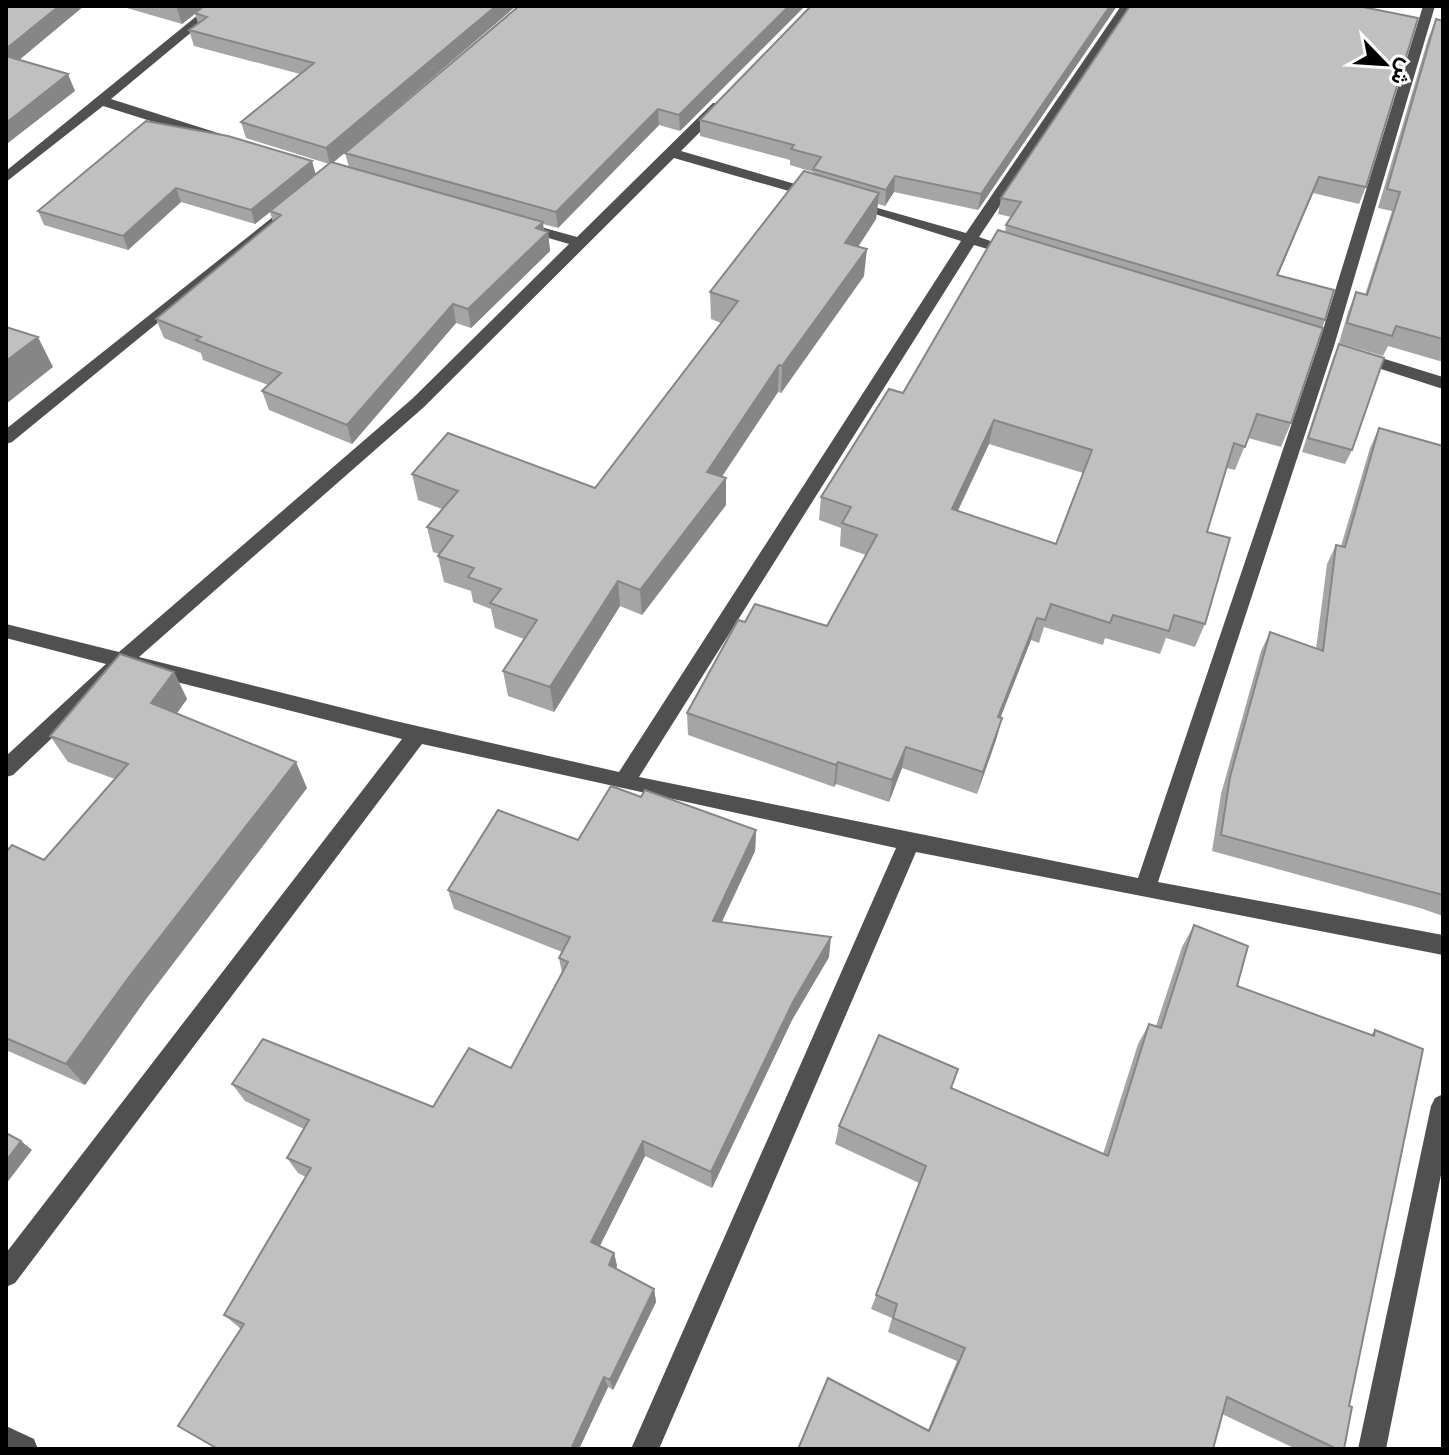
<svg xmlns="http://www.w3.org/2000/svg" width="1449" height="1455" font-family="'Public Sans',Vazirmatn,sans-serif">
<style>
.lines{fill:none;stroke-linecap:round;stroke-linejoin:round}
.minor{fill:#505050;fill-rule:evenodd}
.wall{fill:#a5a5a5;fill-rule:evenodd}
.shaded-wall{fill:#868686}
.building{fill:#c0c0c0;stroke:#868686;stroke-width:2;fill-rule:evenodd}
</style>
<rect width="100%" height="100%" fill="#fff"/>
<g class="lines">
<path class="minor" d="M 209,6 L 223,6 L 111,99 L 221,134 L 221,140 L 211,140 L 103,106 L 6,182 L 6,171 Z
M 1121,6 L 1133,6 L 979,237 L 1022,252 L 1014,257 L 974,245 L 639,777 L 1138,878 L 1318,346 L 1423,6 L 1435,6 L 1334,346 L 1158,882 L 1443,935 L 1443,955 L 916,852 L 659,1449 L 631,1449 L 896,848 L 422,744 L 15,1283 L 6,1287 L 6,1253 L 402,739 L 125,669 L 13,775 L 6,777 L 6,756 L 106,664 L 6,638 L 6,624 L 119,652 L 412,399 L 569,244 L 518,229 L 518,223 L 523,222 L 577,237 L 713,103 L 723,103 L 723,109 L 681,151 L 823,192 L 823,198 L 813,198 L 674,158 L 424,407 L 139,657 L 391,720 L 619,772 L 961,241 L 846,205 L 853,201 L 966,233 Z
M 293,201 L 298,202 L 298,208 L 12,442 L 6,444 L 6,429 Z
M 1359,351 L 1443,377 L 1443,389 L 1353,360 L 1353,352 Z
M 1443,1094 L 1443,1165 L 1386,1449 L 1358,1449 L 1431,1106 L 1435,1098 Z
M 6,1426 L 34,1439 L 38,1449 L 6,1449 Z"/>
</g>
<path class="wall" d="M 120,6 L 516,6 L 333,163 L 349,167 L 345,153 L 805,6 L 680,131 L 659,125 L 558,228 L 543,224 L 544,230 L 548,232 L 550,251 L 471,328 L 456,323 L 352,444 L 269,410 L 262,391 L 268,385 L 203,360 L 201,353 L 164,338 L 156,319 L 273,222 L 270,212 L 255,224 L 181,202 L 128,250 L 44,225 L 38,211 L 146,121 L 316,175 L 329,164 L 246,138 L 241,122 L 300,74 L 194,46 L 189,30 L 198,23 L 195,14 L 182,24 Z
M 811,6 L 1117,6 L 978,210 L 894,192 L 885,206 L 878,204 L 876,219 L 858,247 L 864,276 L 781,393 L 778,392 L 722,477 L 726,505 L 642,615 L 620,606 L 554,712 L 508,696 L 503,671 L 524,639 L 495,628 L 491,609 L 473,602 L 471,591 L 444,582 L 438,556 L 439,554 L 433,552 L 427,527 L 442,509 L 418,500 L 412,474 L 595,488 L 721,323 L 711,319 L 710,292 L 813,174 L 813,172 L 790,165 L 790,160 L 700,136 L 700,120 Z
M 1130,6 L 1366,187 L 1359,204 L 1313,193 L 1278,275 L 1325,320 L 1291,423 L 1281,447 L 1248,438 L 1235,470 L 1227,468 L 1207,532 L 1205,624 L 1195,647 L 1166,638 L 1160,654 L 1105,638 L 1103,645 L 1044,627 L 1039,643 L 1031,640 L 1000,718 L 1002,718 L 996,740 L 977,794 L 902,768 L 889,802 L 836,784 L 834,787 L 688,735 L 687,713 L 745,622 L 827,626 L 866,555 L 840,546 L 841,528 L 819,520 L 821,497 L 903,393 L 1005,232 L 1006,225 L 1011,217 L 998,214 L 1001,198 ZM 989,444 L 1083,473 L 1056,544 L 958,511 Z
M 1436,19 L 1443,21 L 1443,362 L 1388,346 L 1383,356 L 1339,343 L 1348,312 L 1356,292 L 1365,295 L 1392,211 L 1378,208 L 1428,39 Z
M 1339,344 L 1352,450 L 1345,464 L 1302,452 L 1333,358 Z
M 1379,428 L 1443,446 L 1443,916 L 1420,908 L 1212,851 L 1221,794 L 1261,651 L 1270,632 L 1316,649 L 1327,564 L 1336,545 L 1341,546 L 1370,448 Z
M 174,672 L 187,699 L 176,714 L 307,788 L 146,999 L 85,1085 L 6,1050 L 6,852 L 44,860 L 115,779 L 68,762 L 50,736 Z
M 641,797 L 756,830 L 755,851 L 722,922 L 829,957 L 792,1020 L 712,1188 L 645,1156 L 600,1246 L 614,1253 L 617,1266 L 616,1269 L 654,1289 L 656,1302 L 613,1390 L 608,1387 L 579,1449 L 217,1449 L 178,1426 L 241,1329 L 224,1315 L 306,1177 L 298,1173 L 287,1158 L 304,1129 L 245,1101 L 232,1084 L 433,1107 L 511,1068 L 562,973 L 559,958 L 562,952 L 454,909 L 448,890 L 578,840 Z
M 1194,925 L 1237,986 L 1371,1035 L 1375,1030 L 1349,1406 L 1344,1449 L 1296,1449 L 1222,1414 L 1213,1449 L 928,1430 L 957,1361 L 888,1332 L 892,1318 L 871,1309 L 919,1183 L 835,1144 L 839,1126 L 952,1089 L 1103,1154 L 1138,1044 L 1149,1024 L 1156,1026 L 1182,947 Z"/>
<path class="shaded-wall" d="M 59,6 L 84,6 L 6,71 L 6,49 Z
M 180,6 L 204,6 L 182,24 L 177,8 Z
M 496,6 L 516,6 L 330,165 L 326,148 Z
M 789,6 L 805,6 L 680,131 L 679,115 Z
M 1110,6 L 1117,6 L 978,210 L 981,194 Z
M 68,74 L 75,91 L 8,143 L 6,139 L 6,123 Z
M 658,109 L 659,125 L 558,228 L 556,212 Z
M 312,161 L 316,175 L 255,224 L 251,210 Z
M 895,176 L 894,192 L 885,206 L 886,190 Z
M 1319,177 L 1313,193 L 1271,292 L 1277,275 Z
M 176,188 L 181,202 L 128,250 L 123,236 Z
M 879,193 L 876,219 L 843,270 L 845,243 Z
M 543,222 L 544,235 L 548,232 L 550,251 L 471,328 L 468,309 Z
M 867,249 L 864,276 L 781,393 L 782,366 Z
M 453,304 L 456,323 L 352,444 L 347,425 Z
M 38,337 L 53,367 L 6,404 L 6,361 Z
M 779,365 L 778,392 L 707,498 L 707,472 Z
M 994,420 L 989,444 L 947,533 L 952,509 Z
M 726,478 L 726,505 L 642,615 L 640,590 Z
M 618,581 L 620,606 L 554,712 L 550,687 Z
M 1037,618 L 1031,640 L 992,739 L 998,717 Z
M 174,672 L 187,699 L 165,730 L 151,703 Z
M 1002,718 L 996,740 L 977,794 L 983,772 Z
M 906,747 L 902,768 L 889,802 L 892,780 Z
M 296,762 L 307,788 L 146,999 L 85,1085 L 66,1064 L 129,977 Z
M 838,762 L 836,784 L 834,787 L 836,765 Z
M 756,830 L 755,851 L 713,940 L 713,921 Z
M 831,937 L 829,957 L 792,1020 L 712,1188 L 711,1172 L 793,1002 Z
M 21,1141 L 32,1150 L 6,1184 L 6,1161 Z
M 643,1141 L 645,1156 L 595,1255 L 591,1242 Z
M 614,1253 L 617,1266 L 612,1278 L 609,1265 Z
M 654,1289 L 656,1302 L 613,1390 L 610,1380 Z
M 604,1377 L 608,1387 L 579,1449 L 571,1449 Z"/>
<path class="building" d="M 6,6 L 59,6 L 6,49 Z
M 204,6 L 496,6 L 326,148 L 241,122 L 314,63 L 189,30 L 207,17 L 195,13 Z
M 519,6 L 789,6 L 679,115 L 658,109 L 556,212 L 345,153 Z
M 811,6 L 1110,6 L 981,194 L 895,176 L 886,190 L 813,169 L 821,157 L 791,149 L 794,145 L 700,120 Z
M 1130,6 L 1358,6 L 1418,18 L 1366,187 L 1319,177 L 1277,275 L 1334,290 L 1325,320 L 1006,225 L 1021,202 L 1001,198 Z
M 1436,19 L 1443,21 L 1443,339 L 1396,326 L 1392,336 L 1347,323 L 1356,292 L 1367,295 L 1400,192 L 1387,189 Z
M 6,56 L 68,74 L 6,123 Z
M 146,121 L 228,136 L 312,161 L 251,210 L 176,188 L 123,236 L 38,211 Z
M 331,162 L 543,222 L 536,228 L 548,232 L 468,309 L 453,304 L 347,425 L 262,391 L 281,373 L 196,340 L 201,337 L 156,319 L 281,215 L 270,211 Z
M 804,171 L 879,193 L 845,243 L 867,249 L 782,366 L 779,365 L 707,472 L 726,478 L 640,590 L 618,581 L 550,687 L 503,671 L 537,620 L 490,603 L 501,589 L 468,577 L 474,568 L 438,556 L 453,536 L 427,527 L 458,491 L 412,474 L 448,433 L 595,488 L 738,301 L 710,292 Z
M 998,230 L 1323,328 L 1291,423 L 1257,414 L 1245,447 L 1234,443 L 1207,532 L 1230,538 L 1205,624 L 1174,615 L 1169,631 L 1113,615 L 1110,623 L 1051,604 L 1045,620 L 1037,618 L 998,717 L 1002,718 L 983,772 L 906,747 L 892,780 L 838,762 L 836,765 L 687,713 L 738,620 L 745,622 L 755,604 L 827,626 L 877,535 L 842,523 L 851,507 L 821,497 L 889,389 L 903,393 ZM 994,420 L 1092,450 L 1056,544 L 952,509 Z
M 6,327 L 38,337 L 6,361 Z
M 1339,344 L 1384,358 L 1352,450 L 1308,438 Z
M 1379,428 L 1443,446 L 1443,895 L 1221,835 L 1230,777 L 1270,632 L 1323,651 L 1336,545 L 1345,547 Z
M 120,654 L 174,672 L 151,703 L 296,762 L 129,977 L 66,1064 L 6,1038 L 6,852 L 12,845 L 44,860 L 128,764 L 50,736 Z
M 611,786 L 641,797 L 645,790 L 756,830 L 713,921 L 831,937 L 793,1002 L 711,1172 L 643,1141 L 591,1242 L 614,1253 L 609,1265 L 654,1289 L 610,1380 L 604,1377 L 571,1449 L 258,1449 L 255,1448 L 255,1449 L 218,1449 L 178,1426 L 244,1324 L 224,1315 L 311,1168 L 287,1158 L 309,1120 L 232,1084 L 263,1039 L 433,1107 L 469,1048 L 511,1068 L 568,962 L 559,958 L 570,937 L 448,890 L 498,810 L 578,840 Z
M 1194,925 L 1248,946 L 1237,986 L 1374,1036 L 1375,1030 L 1423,1049 L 1349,1406 L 1352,1407 L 1344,1449 L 1337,1449 L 1227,1397 L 1213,1449 L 798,1449 L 828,1378 L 929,1431 L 965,1348 L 893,1318 L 897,1304 L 876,1295 L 926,1166 L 839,1126 L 879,1035 L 958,1069 L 951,1088 L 1108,1156 L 1149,1024 L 1161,1028 Z
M 6,1133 L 21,1141 L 6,1161 Z"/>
<rect width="1449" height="1455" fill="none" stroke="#000000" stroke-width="16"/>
<g transform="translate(1385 64) rotate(115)" stroke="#ffffff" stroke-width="6" paint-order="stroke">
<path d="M0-6L14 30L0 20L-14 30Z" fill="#000000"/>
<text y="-12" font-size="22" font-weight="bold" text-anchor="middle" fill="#000000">ش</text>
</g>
</svg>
